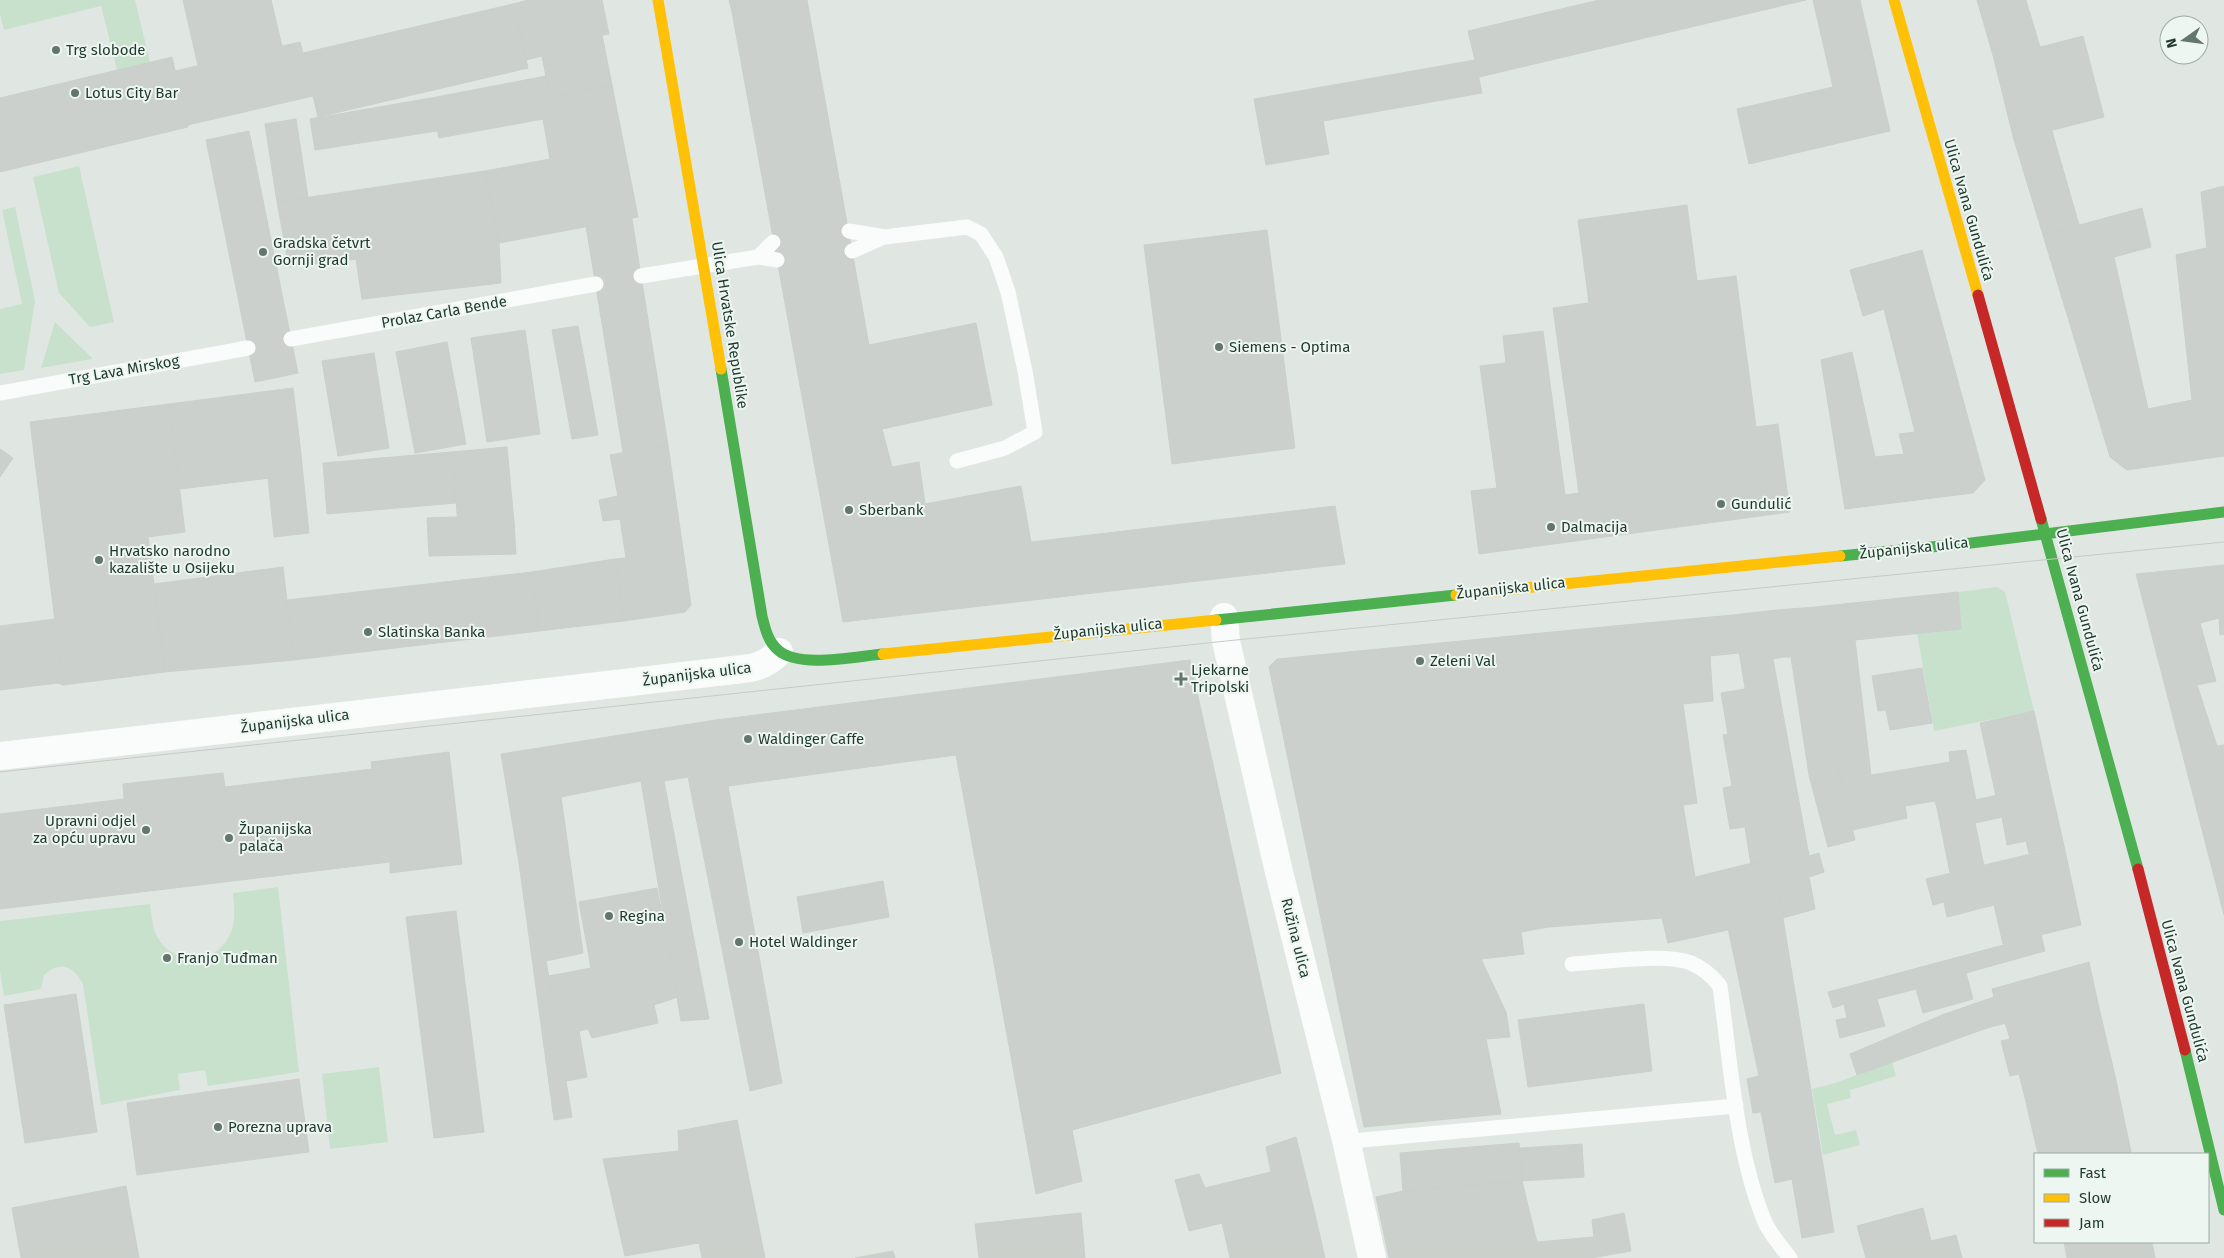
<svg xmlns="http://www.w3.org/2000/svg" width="2224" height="1258" font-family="'Fira Sans',sans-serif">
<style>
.green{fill:#c8e1cc}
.building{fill:#cbd0cd;stroke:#c9d0cc}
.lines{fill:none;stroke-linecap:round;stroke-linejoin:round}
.lane{stroke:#fafbfb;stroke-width:15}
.street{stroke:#fafbfb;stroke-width:28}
.fast{stroke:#4caf50;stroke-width:11}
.slow{stroke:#ffc107;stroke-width:11}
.jam{stroke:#c62828;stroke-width:11}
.tram{stroke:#c6c9c8;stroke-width:1}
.poi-dot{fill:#63766d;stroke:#eef6f1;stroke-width:2}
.labels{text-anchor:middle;stroke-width:4;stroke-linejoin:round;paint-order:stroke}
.poi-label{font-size:15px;fill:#1f392e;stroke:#eef6f1;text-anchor:start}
.street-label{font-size:15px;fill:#1f392e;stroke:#eef6f1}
</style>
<rect width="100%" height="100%" fill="#e0e7e3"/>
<path class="green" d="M 0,0 L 135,0 L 150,62 L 117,70 L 101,6 L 4,30 L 0,14 Z
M 79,166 L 114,322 L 90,327 L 59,293 L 33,177 Z
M 15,207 L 35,301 L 24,370 L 0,374 L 0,309 L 22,304 L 2,210 Z
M 55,322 L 92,358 L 92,359 L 41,368 Z
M 1997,587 L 2005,592 L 2034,711 L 1934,731 L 1917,633 L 1961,629 L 1958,592 Z
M 278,887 L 299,1072 L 208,1086 L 205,1070 L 178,1074 L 180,1090 L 101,1105 L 83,984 C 73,966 61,960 44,975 L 41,989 L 4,996 L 0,971 L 0,921 L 150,904 C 152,916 152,931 160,941 C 179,968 219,963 231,932 C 236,920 234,905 233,893 Z
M 1892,1062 L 1896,1076 L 1850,1090 L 1851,1098 L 1827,1104 L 1835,1135 L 1856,1130 L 1860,1145 L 1823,1155 L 1812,1089 L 1835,1083 Z
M 379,1067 L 388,1142 L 330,1149 L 322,1074 Z"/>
<path class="building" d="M 183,0 L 271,0 L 282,46 L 198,66 Z
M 528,0 L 602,0 L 609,34 L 602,35 L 612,85 L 550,97 L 542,56 L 526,60 L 513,4 Z
M 729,0 L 789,0 L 732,12 Z
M 789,0 L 807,0 L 869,345 L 976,323 L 992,405 L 882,429 L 892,467 L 919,462 L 925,504 L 1021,486 L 1031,542 L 1335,506 L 1345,564 L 843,622 L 732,12 Z
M 1599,0 L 1806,0 L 1479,77 L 1468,31 Z
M 1813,0 L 1860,0 L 1890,131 L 1749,164 L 1737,109 L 1833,87 Z
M 1977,0 L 2026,0 L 2040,47 L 1994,59 Z
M 513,4 L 528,68 L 318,117 L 303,53 Z
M 2083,36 L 2104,117 L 2014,140 L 1994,59 Z
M 300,42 L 313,96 L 188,125 L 175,71 Z
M 172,57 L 188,127 L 0,172 L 0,98 Z
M 1475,60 L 1482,93 L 1323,121 L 1329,154 L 1266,165 L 1254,99 Z
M 546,76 L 550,97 L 612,85 L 638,217 L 499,243 L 485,171 L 550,159 L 543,119 L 439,138 L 431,98 Z
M 431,98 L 437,131 L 315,150 L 310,119 Z
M 296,119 L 308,197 L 277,202 L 265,124 Z
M 249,131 L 298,373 L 255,382 L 206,140 Z
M 2052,131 L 2079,225 L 2043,235 L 2014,140 Z
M 485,171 L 499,243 L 501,283 L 362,299 L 356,259 L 289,267 L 277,202 Z
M 2224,186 L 2224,411 L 2201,192 Z
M 1687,205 L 1697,281 L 1736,276 L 1756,427 L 1778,424 L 1790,512 L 1479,554 L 1471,491 L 1497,488 L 1480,366 L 1506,363 L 1503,336 L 1543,331 L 1565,495 L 1579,493 L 1553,308 L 1589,303 L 1578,220 Z
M 2142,208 L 2151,247 L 2114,257 L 2148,409 L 2192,400 L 2176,255 L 2206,248 L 2224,411 L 2224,456 L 2127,470 L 2110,457 L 2043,235 Z
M 632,219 L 668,445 L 623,452 L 586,226 Z
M 1267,230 L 1295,448 L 1172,464 L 1144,245 Z
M 1922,250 L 1985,480 L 1973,493 L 1845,509 L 1821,360 L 1852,352 L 1875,457 L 1904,454 L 1899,434 L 1915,432 L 1884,309 L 1863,316 L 1850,270 Z
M 578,326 L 598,435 L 572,439 L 552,330 Z
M 525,330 L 540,434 L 487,442 L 471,338 Z
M 447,342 L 466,444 L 415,453 L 396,352 Z
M 374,353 L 389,448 L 338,456 L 322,361 Z
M 293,388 L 300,445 L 176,461 L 169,404 Z
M 169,404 L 185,532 L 148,537 L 165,672 L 63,685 L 30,422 Z
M 300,445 L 303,474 L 180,489 L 176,461 Z
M 668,445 L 691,605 L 685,612 L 624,621 L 615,559 L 626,558 L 620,519 L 603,521 L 599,500 L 618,496 L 610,455 Z
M 507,447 L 514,521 L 458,525 L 452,452 Z
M 0,449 L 13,458 L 0,477 Z
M 452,452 L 456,503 L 327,514 L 323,463 Z
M 303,474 L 309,533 L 274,537 L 268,478 Z
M 457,517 L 458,525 L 514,521 L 516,554 L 429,556 L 427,518 Z
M 615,559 L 624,621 L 539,631 L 532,572 Z
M 2224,565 L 2224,634 L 2220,635 L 2219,618 L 2200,623 L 2216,681 L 2197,685 L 2217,746 L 2224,745 L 2224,915 L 2136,574 Z
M 283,567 L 294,660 L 165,672 L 154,584 Z
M 532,572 L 539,631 L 294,660 L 287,600 Z
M 1958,592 L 1961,629 L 1855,640 L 1871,775 L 1950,762 L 1949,752 L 1966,750 L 1976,800 L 1937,808 L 1935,801 L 1905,806 L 1907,818 L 1853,830 L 1838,770 L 1815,607 Z
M 1815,607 L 1838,770 L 1855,840 L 1828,847 L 1809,775 L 1791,657 L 1783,657 L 1777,610 Z
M 1777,610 L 1783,657 L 1773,659 L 1809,856 L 1819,853 L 1824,872 L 1809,877 L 1815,909 L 1783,918 L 1733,615 Z
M 1733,615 L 1739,653 L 1710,656 L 1713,701 L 1683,704 L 1697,803 L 1683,805 L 1695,877 L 1773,858 L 1783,918 L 1668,943 L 1662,918 L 1624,625 Z
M 55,619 L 63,685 L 58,683 L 0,690 L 0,626 Z
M 1624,625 L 1662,918 L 1549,927 L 1521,932 L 1524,954 L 1481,959 L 1506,1012 L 1510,1037 L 1486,1039 L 1501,1114 L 1364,1127 L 1269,667 L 1277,659 Z
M 1190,660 L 1281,1073 L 1072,1130 L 1082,1181 L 1036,1194 L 956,755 L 728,786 L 716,720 Z
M 1922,668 L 1932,723 L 1890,730 L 1886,710 L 1878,711 L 1872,676 Z
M 1745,689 L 1773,858 L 1751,865 L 1745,827 L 1730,829 L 1723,788 L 1732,786 L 1723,735 L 1728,734 L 1721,693 Z
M 2034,711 L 2050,784 L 1996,796 L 1980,723 Z
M 716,720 L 782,1083 L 750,1091 L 688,777 L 664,781 L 709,1019 L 681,1021 L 633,733 Z
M 633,733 L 641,781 L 561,797 L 583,953 L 546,961 L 553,999 L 573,996 L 587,1077 L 566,1081 L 572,1117 L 554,1120 L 519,863 L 501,754 Z
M 449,752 L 462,864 L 390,873 L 390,862 L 0,909 L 0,814 L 124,799 L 123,784 L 223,773 L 225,787 L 372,769 L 371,762 Z
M 2050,784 L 2064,846 L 2029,853 L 2026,841 L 2007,845 L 2002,817 L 1975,823 L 1984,866 L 1950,873 L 1937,808 Z
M 2064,846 L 2081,925 L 2003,944 L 1994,905 L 1947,917 L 1944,902 L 1933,905 L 1926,879 Z
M 883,881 L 889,917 L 803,933 L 797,897 Z
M 657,888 L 678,997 L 654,1005 L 658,1023 L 592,1038 L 588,1029 L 579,1031 L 573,996 L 553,999 L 549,976 L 591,968 L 579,902 Z
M 456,911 L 484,1132 L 434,1138 L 406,917 Z
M 1783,918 L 1834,1232 L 1802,1238 L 1792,1179 L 1775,1183 L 1761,1112 L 1753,1113 L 1747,1079 L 1759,1076 L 1728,928 Z
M 2041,935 L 2045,951 L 1966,973 L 1973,999 L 1923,1013 L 1916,989 L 1877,999 L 1885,1026 L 1840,1038 L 1836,1020 L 1847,1018 L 1844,1004 L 1833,1008 L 1828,992 Z
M 2089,962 L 2097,999 L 1987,1028 L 1857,1075 L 1850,1054 L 1942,1015 L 1994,997 L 1992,989 Z
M 76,994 L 97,1132 L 25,1143 L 4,1005 Z
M 2097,999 L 2115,1076 L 2025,1098 L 2019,1074 L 2010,1076 L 2001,1041 L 2010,1039 L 2005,1022 Z
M 1644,1004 L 1652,1071 L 1528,1087 L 1518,1020 Z
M 2115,1076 L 2131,1152 L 2120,1154 L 2038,1154 L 2025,1098 Z
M 299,1079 L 309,1152 L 137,1175 L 127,1103 Z
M 737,1120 L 765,1258 L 702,1258 L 699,1243 L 625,1256 L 603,1159 L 679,1151 L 678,1131 Z
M 1296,1137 L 1314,1210 L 1222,1223 L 1189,1231 L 1175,1180 L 1199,1174 L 1205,1188 L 1271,1172 L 1266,1147 Z
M 1519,1143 L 1522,1181 L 1403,1191 L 1400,1153 Z
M 1582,1144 L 1584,1177 L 1522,1181 L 1520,1148 Z
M 1522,1181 L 1537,1242 L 1594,1237 L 1592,1220 L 1624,1213 L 1631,1251 L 1591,1258 L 1389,1258 L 1376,1197 L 1403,1191 Z
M 126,1186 L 139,1258 L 21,1258 L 12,1208 Z
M 1923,1208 L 1931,1241 L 1956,1235 L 1962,1258 L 1866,1258 L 1857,1226 Z
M 1314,1210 L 1325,1258 L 1230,1258 L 1222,1223 Z
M 1081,1213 L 1085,1258 L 979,1258 L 975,1224 Z
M 2064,1242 L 2152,1242 L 2155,1258 L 2067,1258 Z
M 893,1251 L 895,1258 L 855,1258 Z"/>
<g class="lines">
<path class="lane" d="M 849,231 L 885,237 L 967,227 L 981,234 L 996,257 L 1008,292 L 1025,371 L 1035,432 L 1005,448 L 957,461
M 852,251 L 884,237
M 758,257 L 773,242
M 641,276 L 758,257 L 777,260
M 291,339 L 596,284
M 0,393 L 248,348
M 1572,964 C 1602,962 1664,953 1691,963 C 1703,968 1712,976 1720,986 C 1730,1060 1736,1151 1764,1220 C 1769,1233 1781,1246 1790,1258
M 1347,1144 L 1362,1140 L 1736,1106"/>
<path class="street" d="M 1224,617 L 1226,641 L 1279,872 L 1347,1144 L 1372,1258
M 0,756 L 751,668 C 763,665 771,661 779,652"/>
<path class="fast" d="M 721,369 L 762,616 C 765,628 768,642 778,650 C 799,669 857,656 883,654
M 2041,519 L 2138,869
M 1840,556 L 1971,543 L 2224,512
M 1216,620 L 1456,595
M 2185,1050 L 2224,1210"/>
<path class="slow" d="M 658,0 L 721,369
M 1894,0 L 1978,295
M 1456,595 L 1840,556
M 883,654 L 1216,620"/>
<path class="jam" d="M 1978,295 L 2041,519
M 2138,869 L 2185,1050"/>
<path class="tram" d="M 0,772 L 1226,641 L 2224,542"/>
</g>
<g class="poi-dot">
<circle cx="56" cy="50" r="5"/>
<circle cx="75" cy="93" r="5"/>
<circle cx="263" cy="252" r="5"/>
<circle cx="1219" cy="347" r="5"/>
<circle cx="1721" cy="504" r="5"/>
<circle cx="849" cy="510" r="5"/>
<circle cx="1551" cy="527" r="5"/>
<circle cx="99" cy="560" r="5"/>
<circle cx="368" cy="632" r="5"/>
<circle cx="1420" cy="661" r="5"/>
<path d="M1178.5 671.5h5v5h5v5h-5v5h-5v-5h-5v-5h5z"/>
<circle cx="748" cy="739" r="5"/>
<circle cx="146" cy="830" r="5"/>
<circle cx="229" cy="838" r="5"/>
<circle cx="609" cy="916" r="5"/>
<circle cx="739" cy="942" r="5"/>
<circle cx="167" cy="958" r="5"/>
<circle cx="218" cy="1127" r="5"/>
</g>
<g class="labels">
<g class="poi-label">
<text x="66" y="55">Trg slobode</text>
<text x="85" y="98">Lotus City Bar</text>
<text x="273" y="248">Gradska četvrt<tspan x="273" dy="17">Gornji grad</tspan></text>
<text x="1229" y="352">Siemens - Optima</text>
<text x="1731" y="509">Gundulić</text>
<text x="859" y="515">Sberbank</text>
<text x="1561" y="532">Dalmacija</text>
<text x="109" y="556">Hrvatsko narodno<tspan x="109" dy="17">kazalište u Osijeku</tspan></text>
<text x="378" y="637">Slatinska Banka</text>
<text x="1430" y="666">Zeleni Val</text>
<text x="1191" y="675">Ljekarne<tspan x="1191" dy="17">Tripolski</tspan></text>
<text x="758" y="744">Waldinger Caffe</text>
<text x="136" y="826" text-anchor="end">Upravni odjel<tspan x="136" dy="17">za opću upravu</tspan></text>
<text x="239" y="834">Županijska<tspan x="239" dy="17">palača</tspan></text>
<text x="619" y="921">Regina</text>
<text x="749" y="947">Hotel Waldinger</text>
<text x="177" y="963">Franjo Tuđman</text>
<text x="228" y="1132">Porezna uprava</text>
</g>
<g class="street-label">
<text transform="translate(1969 210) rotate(74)" y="5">Ulica Ivana Gundulića</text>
<text transform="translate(444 312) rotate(-10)" y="5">Prolaz Carla Bende</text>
<text transform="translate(730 325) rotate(81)" y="5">Ulica Hrvatske Republike</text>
<text transform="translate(124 370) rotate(-10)" y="5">Trg Lava Mirskog</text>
<text transform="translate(1914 548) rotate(-6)" y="5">Županijska ulica</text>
<text transform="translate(1511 588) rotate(-6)" y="5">Županijska ulica</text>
<text transform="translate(2080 600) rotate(75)" y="5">Ulica Ivana Gundulića</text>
<text transform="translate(1108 629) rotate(-6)" y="5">Županijska ulica</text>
<text transform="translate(697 674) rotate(-7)" y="5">Županijska ulica</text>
<text transform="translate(295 721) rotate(-7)" y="5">Županijska ulica</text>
<text transform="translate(1296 938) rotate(76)" y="5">Ružina ulica</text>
<text transform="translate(2185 991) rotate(75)" y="5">Ulica Ivana Gundulića</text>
</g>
</g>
<rect x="2034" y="1153" width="175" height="90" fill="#eef6f1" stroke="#9baaa3"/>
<rect x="2044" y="1169" width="25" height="8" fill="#4caf50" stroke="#9baaa3"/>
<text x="2079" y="1178" font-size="15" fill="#1f392e">Fast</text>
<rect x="2044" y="1194" width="25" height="8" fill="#ffc107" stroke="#9baaa3"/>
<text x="2079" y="1203" font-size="15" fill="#1f392e">Slow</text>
<rect x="2044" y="1219" width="25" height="8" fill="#c62828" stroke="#9baaa3"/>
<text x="2079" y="1228" font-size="15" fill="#1f392e">Jam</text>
<g transform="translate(2184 40) rotate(256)"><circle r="24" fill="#eef6f1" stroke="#9baaa3"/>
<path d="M0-4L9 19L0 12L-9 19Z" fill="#63766d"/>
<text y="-8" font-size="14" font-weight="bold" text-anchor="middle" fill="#1f392e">N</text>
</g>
</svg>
